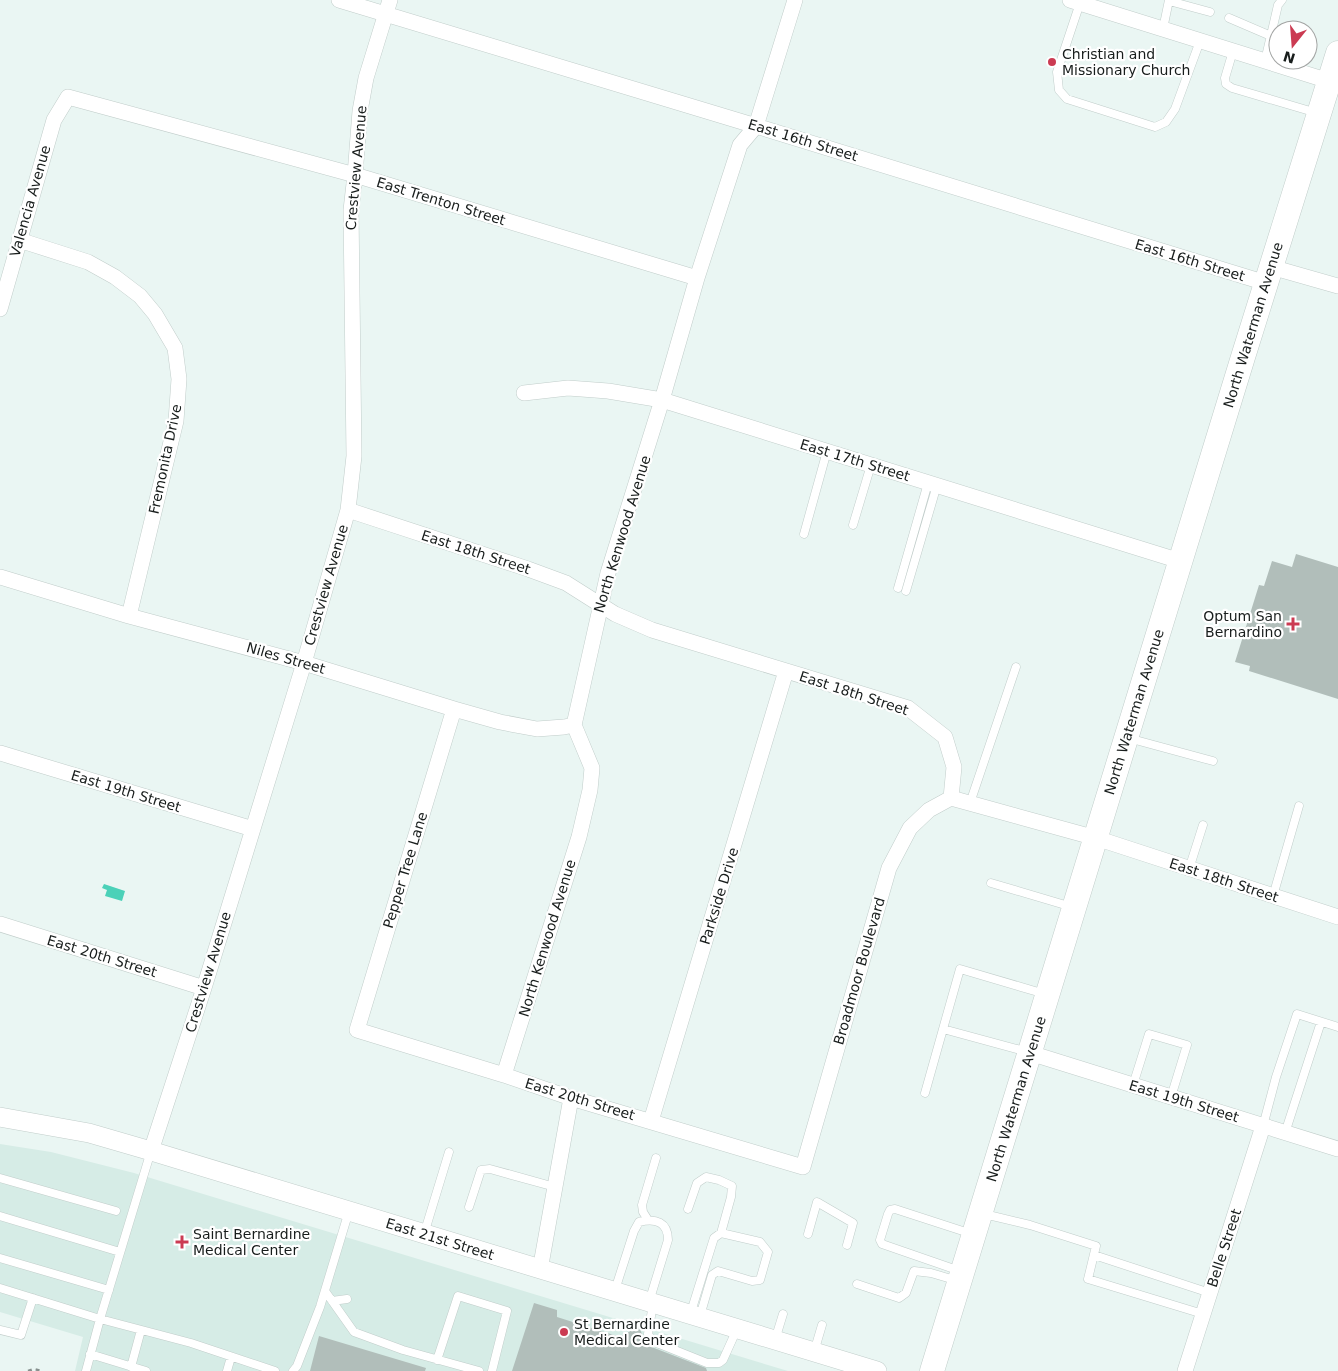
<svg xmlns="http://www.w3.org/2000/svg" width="1338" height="1371" font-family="'DejaVu Sans',sans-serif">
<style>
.built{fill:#d6ece6}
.water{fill:#4bd1b8}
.building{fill:#b1beba}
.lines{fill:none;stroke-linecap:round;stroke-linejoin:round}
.service-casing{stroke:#c1cdca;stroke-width:9}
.minor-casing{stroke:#c1cdca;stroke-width:16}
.tertiary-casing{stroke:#c1cdca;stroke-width:20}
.primary-casing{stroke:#c1cdca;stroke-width:25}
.path{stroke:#87908e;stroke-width:2.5;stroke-dasharray:4 4;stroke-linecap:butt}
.service{stroke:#fff;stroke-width:8}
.minor{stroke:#fff;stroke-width:15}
.tertiary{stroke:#fff;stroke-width:19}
.primary{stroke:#fff;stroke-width:24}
.poi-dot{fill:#cb3b52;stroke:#fff;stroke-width:2}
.labels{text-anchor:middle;stroke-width:4.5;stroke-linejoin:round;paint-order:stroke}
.poi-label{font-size:14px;fill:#181d1c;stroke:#fff;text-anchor:start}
.street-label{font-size:14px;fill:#181d1c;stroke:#fff}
</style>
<rect width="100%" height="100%" fill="#eaf6f3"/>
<path class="built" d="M 0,1144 L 51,1152 L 134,1173 L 788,1371 L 75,1371 L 83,1337 L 0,1312 Z"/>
<path class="water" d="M 104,884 L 125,891 L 122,901 L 105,896 L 107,890 L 102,888 Z"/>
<path class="building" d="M 1296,554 L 1338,567 L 1338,699 L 1249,671 L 1250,666 L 1235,662 L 1259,585 L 1264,586 L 1272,561 L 1292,567 Z
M 534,1303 L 557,1310 L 557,1317 L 620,1337 L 639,1326 L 643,1337 L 649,1346 L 706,1368 L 707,1371 L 512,1371 Z
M 319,1336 L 426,1368 L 425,1371 L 310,1371 Z"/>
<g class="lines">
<defs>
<path id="service" d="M 1169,1 L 1210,12
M 1080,3 L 1057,72 L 1059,90 L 1067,99 L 1155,127 L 1166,122 L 1175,109 L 1200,41
M 1229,18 L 1271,36
M 1163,29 L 1169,0
M 1233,51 L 1225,78 L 1226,84 L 1232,88 L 1317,113
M 1265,61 L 1278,5 L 1282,0
M 853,525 L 871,465
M 804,534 L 827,451
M 898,588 L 928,483
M 906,591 L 937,485
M 1128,738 L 1213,761
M 970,803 L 1016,667
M 1189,869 L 1203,825
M 991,883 L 1072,907
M 1273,896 L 1299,806
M 943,1029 L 960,969 L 1045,994
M 1133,1085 L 1149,1034 L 1187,1045 L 1171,1097
M 925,1093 L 943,1029 L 1028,1052
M 1263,1126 L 1276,1077 L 1297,1014 L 1338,1027
M 1285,1133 L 1321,1022
M 0,1178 L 116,1211
M 469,1207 L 481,1170 L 490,1169 L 555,1187
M 688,1209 L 697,1183 L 706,1177 L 719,1180 L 732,1186 L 731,1197 L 721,1233
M 984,1214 L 1030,1225 L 1096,1246 L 1088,1279 L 1203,1314
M 0,1216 L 120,1252
M 648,1220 L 643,1212 L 642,1205 L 656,1158
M 424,1234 L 449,1152
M 808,1234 L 817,1202 L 853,1223 L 847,1245
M 1094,1255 L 1210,1293
M 0,1258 L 109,1290
M 960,1271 L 882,1244 L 880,1240 L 888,1214 L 890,1210 L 895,1209 L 972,1234
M 857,1284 L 899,1298 L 906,1293 L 914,1271 L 931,1273 L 958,1281
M 0,1288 L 100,1319 L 151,1151
M 615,1290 L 634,1231 L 639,1222 C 656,1218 668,1222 668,1240 L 649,1302
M 325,1291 L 354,1332 L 403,1350 L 479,1371
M 332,1301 L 347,1299
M 653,1304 L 648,1334 L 652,1341 L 707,1363 L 719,1363 L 723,1360 L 737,1329
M 690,1315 L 714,1238 L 721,1233 L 760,1242 L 768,1252 L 760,1280 L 752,1281 L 718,1271 L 712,1275 L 700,1316
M 0,1330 L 21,1335 L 33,1298
M 775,1340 L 783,1314
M 814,1352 L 822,1325
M 90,1354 L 146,1371
M 437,1360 L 458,1296 L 507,1311 L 492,1371
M 131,1367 L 141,1330
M 86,1371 L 100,1319 L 191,1343 L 275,1371
M 227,1371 L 231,1357
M 293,1371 L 297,1366 L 320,1307 L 349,1211"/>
<path id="minor" d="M 339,0 L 756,126 L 1266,283
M 1070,0 L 1329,81
M 19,240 L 88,262 L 115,277 L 140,296 L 155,314 L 175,348 L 179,379 L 176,421 L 129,616
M 1271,267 L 1338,286
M 0,309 L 54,120 L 68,97 L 355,175 L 697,278
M 524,393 L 568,388 L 608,391 L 662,400 L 1180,561
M 348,510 L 528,569 L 566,583 L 615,614 L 652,630 L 908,708 L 945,737 L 954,767 L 951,798 L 1096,838 L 1338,917
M 0,577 L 129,616 L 304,663 L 454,709 L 500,722 L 537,729 L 564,727 L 574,725
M 454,709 L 357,1030 L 504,1075 L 571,1098 L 803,1167 L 889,868 L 910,828 L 929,810 L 951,798
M 0,753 L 253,829
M 0,924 L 204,988
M 1030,1053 L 1338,1149
M 504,1075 L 579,837 L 590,790 L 592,768 L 574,725 L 608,573 L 662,400 L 697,278 L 740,145 L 756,126 L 795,0
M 651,1121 L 786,671
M 151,1151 L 204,988 L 304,663 L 348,510 L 354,456 L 351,210 L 355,175 L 360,111 L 366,78 L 390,0
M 540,1270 L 571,1098
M 1185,1371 L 1263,1126"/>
<path id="tertiary" d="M 0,1117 L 89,1133 L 151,1151 L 877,1371"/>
<path id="primary" d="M 932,1371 L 1243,357 L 1338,53"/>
</defs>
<use href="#service" class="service-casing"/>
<use href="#minor" class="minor-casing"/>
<use href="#tertiary" class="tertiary-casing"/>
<use href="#primary" class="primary-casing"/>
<path class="path" d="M 28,1371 L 34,1369 L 42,1371"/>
<use href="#service" class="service"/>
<use href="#minor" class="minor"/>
<use href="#tertiary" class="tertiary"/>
<use href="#primary" class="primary"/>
</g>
<g class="poi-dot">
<circle cx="1052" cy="62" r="5"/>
<path d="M1290.5 616.5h5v5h5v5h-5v5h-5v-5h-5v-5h5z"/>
<path d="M179.5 1234.5h5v5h5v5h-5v5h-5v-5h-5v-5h5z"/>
<circle cx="564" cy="1332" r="5"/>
</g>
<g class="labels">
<g class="poi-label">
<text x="1062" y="59">Christian and<tspan x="1062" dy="16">Missionary Church</tspan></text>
<text x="1282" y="621" text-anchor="end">Optum San<tspan x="1282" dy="16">Bernardino</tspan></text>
<text x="193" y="1239">Saint Bernardine<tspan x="193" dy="16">Medical Center</tspan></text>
<text x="574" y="1329">St Bernardine<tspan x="574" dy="16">Medical Center</tspan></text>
</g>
<g class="street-label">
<text transform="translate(803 140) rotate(17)" y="5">East 16th Street</text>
<text transform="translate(356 168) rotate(-85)" y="5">Crestview Avenue</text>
<text transform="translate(30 201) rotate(-74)" y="5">Valencia Avenue</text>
<text transform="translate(441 201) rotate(17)" y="5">East Trenton Street</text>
<text transform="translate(1190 260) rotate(17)" y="5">East 16th Street</text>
<text transform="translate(1253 325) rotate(-73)" y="5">North Waterman Avenue</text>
<text transform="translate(165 459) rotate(-78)" y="5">Fremonita Drive</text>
<text transform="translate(855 460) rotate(17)" y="5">East 17th Street</text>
<text transform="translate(622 534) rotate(-73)" y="5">North Kenwood Avenue</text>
<text transform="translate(476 552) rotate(18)" y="5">East 18th Street</text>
<text transform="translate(326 585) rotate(-74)" y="5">Crestview Avenue</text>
<text transform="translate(286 658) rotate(16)" y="5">Niles Street</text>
<text transform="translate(854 693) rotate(18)" y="5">East 18th Street</text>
<text transform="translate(1134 712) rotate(-73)" y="5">North Waterman Avenue</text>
<text transform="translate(126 791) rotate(17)" y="5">East 19th Street</text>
<text transform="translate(405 870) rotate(-73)" y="5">Pepper Tree Lane</text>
<text transform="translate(1224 880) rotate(18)" y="5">East 18th Street</text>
<text transform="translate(719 896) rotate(-73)" y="5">Parkside Drive</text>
<text transform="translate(547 938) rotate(-73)" y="5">North Kenwood Avenue</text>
<text transform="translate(102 956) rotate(17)" y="5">East 20th Street</text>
<text transform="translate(859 971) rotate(-74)" y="5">Broadmoor Boulevard</text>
<text transform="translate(208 972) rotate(-73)" y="5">Crestview Avenue</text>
<text transform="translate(580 1099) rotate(17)" y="5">East 20th Street</text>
<text transform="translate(1016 1099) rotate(-73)" y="5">North Waterman Avenue</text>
<text transform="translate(1184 1101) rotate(17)" y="5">East 19th Street</text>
<text transform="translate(440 1239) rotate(17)" y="5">East 21st Street</text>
<text transform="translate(1224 1248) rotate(-72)" y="5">Belle Street</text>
</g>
</g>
<g transform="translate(1293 45) rotate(197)"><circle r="24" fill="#ffffff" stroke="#a3a5a4"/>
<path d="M0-4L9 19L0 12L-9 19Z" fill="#cb3b52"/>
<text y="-8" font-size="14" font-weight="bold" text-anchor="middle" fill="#181d1c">N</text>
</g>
</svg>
